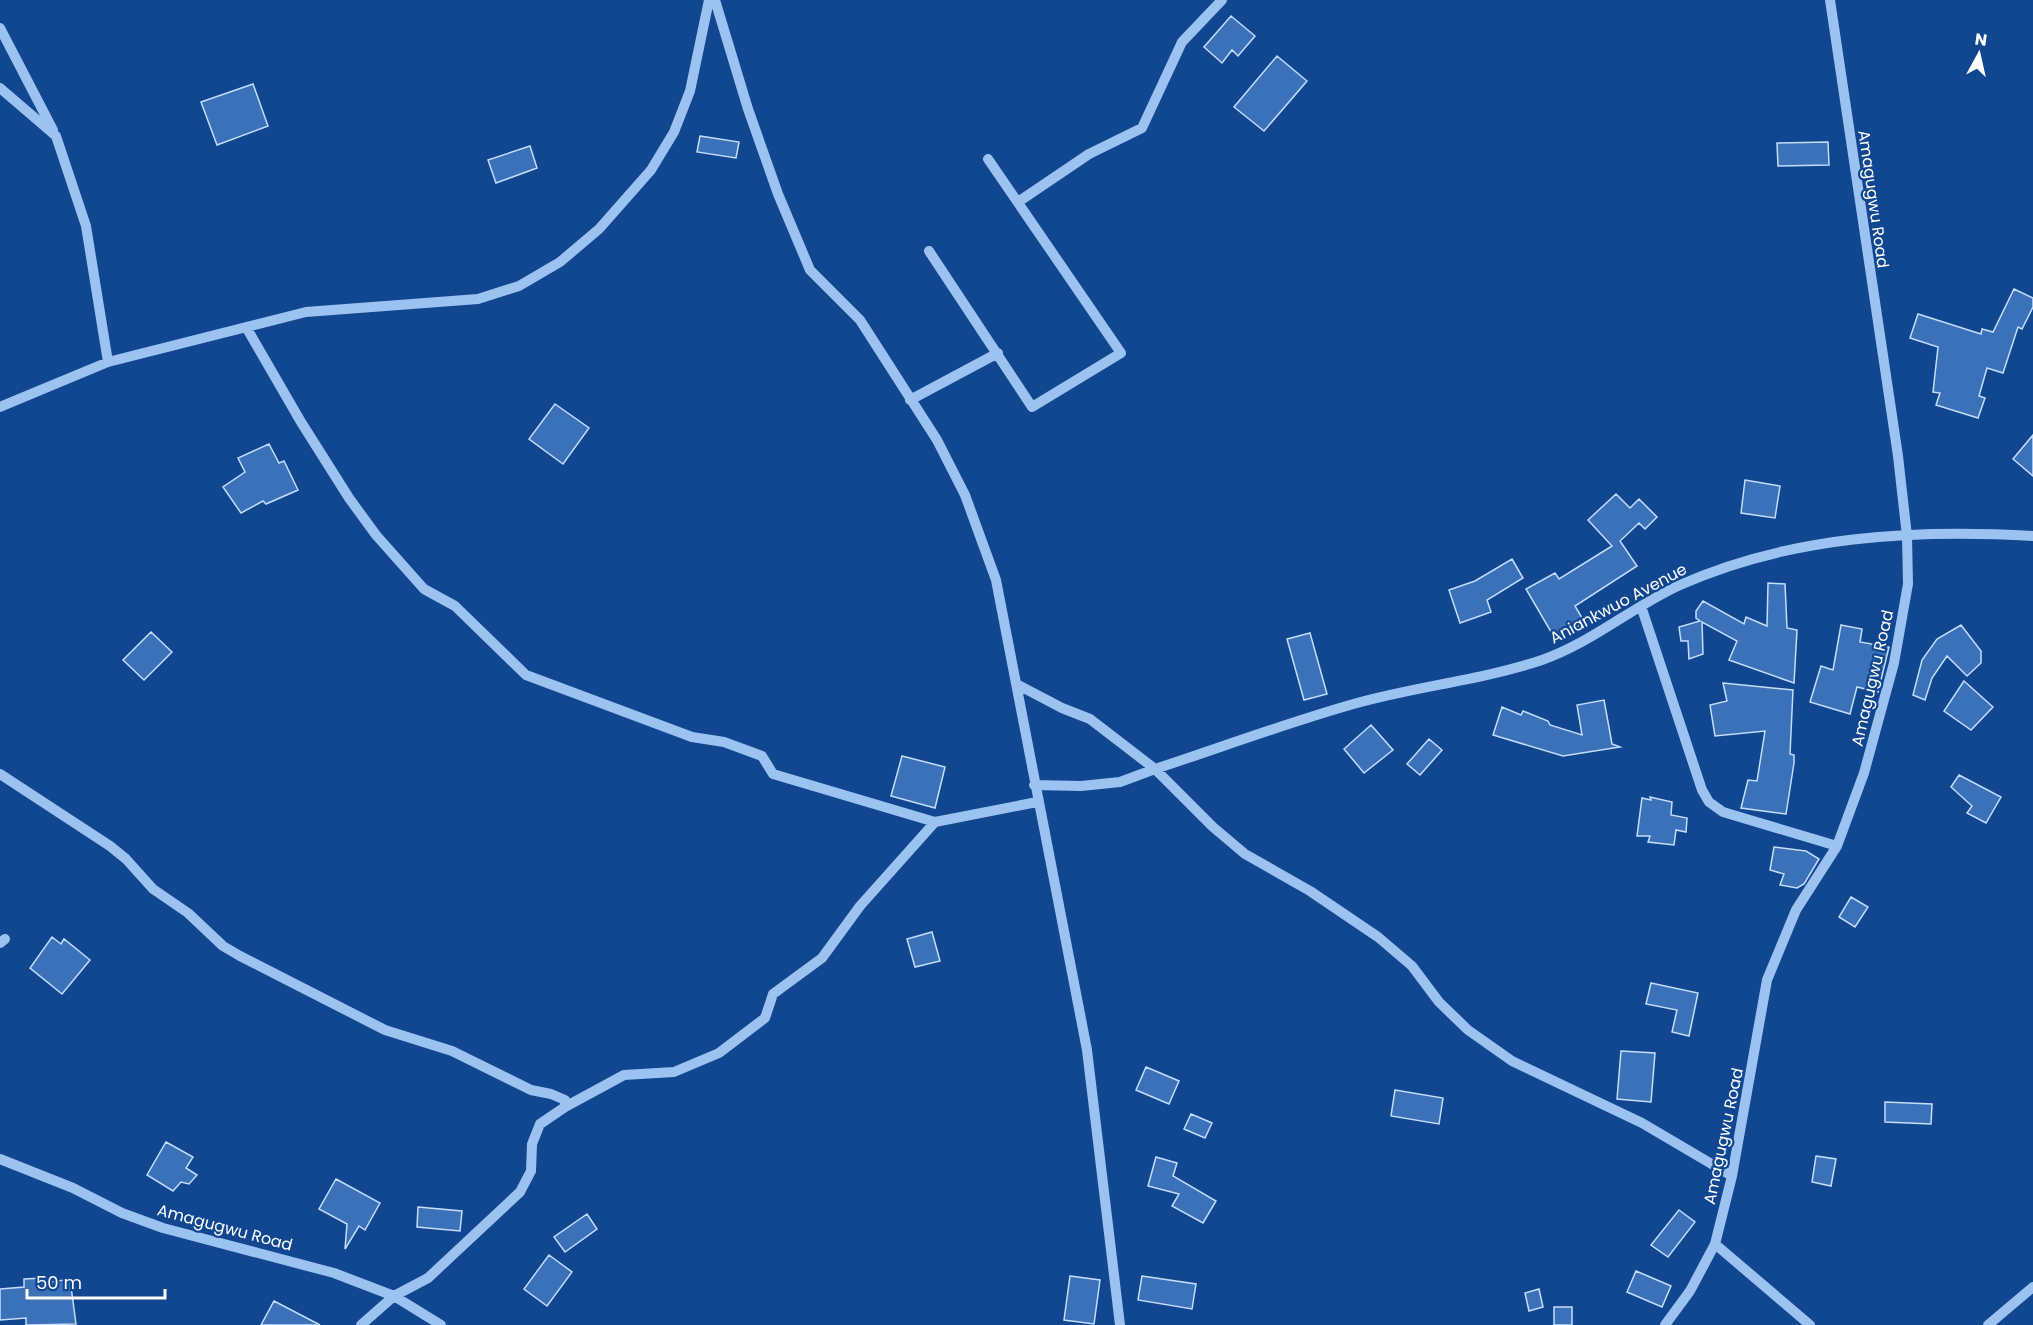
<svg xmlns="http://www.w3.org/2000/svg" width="2033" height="1325" font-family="Poppins,sans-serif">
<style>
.building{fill:#3a71b9;stroke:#c3ddfd;stroke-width:1.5}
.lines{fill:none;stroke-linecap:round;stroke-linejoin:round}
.minor{stroke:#9cc2f2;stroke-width:10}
.labels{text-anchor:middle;stroke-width:4.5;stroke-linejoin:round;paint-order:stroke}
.street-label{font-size:16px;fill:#fff;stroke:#114790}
</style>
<rect width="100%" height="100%" fill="#114790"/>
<path class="building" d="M 1231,16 L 1255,36 L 1238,56 L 1232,50 L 1222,63 L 1204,47 Z
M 1277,56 L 1307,81 L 1264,131 L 1234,107 Z
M 253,84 L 268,126 L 217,145 L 201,102 Z
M 700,136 L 739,142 L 736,158 L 697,152 Z
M 1828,142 L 1829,165 L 1778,166 L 1777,143 Z
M 530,146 L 537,168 L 496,183 L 488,160 Z
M 2014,289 L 2033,298 L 2033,307 L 2022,329 L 2018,327 L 2003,373 L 1987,368 L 1979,396 L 1985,398 L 1978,418 L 1936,405 L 1940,393 L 1933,392 L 1938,347 L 1910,338 L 1918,314 L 1981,334 L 1982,329 L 1993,332 Z
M 555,404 L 589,428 L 563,464 L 529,439 Z
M 2033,435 L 2033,476 L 2013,459 Z
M 269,444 L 279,463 L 284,461 L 298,490 L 266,504 L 263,501 L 241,513 L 223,487 L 245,472 L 238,458 Z
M 1745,480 L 1780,486 L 1775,518 L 1741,513 Z
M 1616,494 L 1630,508 L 1639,499 L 1657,517 L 1645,529 L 1639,523 L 1620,541 L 1637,566 L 1575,606 L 1585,623 L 1569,632 L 1567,629 L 1554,637 L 1526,589 L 1555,573 L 1559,579 L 1612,546 L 1588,520 Z
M 1512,559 L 1523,578 L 1487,600 L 1491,612 L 1460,623 L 1449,590 L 1475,581 Z
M 1768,583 L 1785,584 L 1787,628 L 1797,630 L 1794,683 L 1729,660 L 1737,641 L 1702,622 L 1703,654 L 1689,659 L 1688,641 L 1681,641 L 1679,627 L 1700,621 L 1696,618 L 1696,611 L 1703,601 L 1744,624 L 1746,617 L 1767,626 Z
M 1841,625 L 1862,629 L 1860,642 L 1889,647 L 1878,692 L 1857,687 L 1850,714 L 1810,702 L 1821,666 L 1833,670 Z
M 1961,625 L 1981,651 L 1981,663 L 1967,676 L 1947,656 L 1932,678 L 1925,700 L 1913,695 L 1922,660 L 1937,639 Z
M 151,632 L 172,652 L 144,680 L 123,660 Z
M 1310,633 L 1327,694 L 1304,700 L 1287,639 Z
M 1964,681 L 1993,707 L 1971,730 L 1944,711 Z
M 1723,683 L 1793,690 L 1790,754 L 1794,755 L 1794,763 L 1786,814 L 1741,808 L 1748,780 L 1757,781 L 1765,731 L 1715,736 L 1710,705 L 1727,701 Z
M 1604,700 L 1612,744 L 1620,747 L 1563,756 L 1493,735 L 1502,707 L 1521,715 L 1523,711 L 1548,721 L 1550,725 L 1582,735 L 1577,705 Z
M 1371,725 L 1393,750 L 1364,773 L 1344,749 Z
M 1429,739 L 1442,750 L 1420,775 L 1407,764 Z
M 902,756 L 945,767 L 935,808 L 891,796 Z
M 1959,775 L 2001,797 L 1986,823 L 1967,813 L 1972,806 L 1951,787 Z
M 1650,797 L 1672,802 L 1671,815 L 1687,818 L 1686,832 L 1676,830 L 1674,845 L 1648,842 L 1650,836 L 1637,836 L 1642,798 L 1651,800 Z
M 1774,847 L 1806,851 L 1819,859 L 1804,884 L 1797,888 L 1780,885 L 1784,874 L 1770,870 Z
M 1851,897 L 1868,907 L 1855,927 L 1839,917 Z
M 932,932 L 940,961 L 915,967 L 907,939 Z
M 52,937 L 61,944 L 64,939 L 90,960 L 62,994 L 30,968 Z
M 1651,983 L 1698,993 L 1689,1036 L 1672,1032 L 1677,1010 L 1646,1004 Z
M 1621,1051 L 1655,1053 L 1651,1102 L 1617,1099 Z
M 1146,1067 L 1179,1081 L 1169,1104 L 1136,1090 Z
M 1395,1090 L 1443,1098 L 1439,1124 L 1391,1116 Z
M 1885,1102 L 1932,1104 L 1931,1124 L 1885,1122 Z
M 1191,1114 L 1212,1123 L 1205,1138 L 1184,1129 Z
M 166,1142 L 193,1157 L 186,1168 L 197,1175 L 189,1184 L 181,1182 L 173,1191 L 147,1175 Z
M 1816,1156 L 1836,1159 L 1831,1186 L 1812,1182 Z
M 1156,1157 L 1177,1163 L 1173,1176 L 1216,1201 L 1203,1223 L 1172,1206 L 1179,1194 L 1148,1186 Z
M 336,1179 L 380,1203 L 365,1230 L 359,1226 L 345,1249 L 347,1224 L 319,1209 Z
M 418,1207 L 462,1211 L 460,1231 L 417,1227 Z
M 1679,1210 L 1695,1222 L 1668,1257 L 1651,1245 Z
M 587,1214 L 597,1229 L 565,1252 L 554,1237 Z
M 549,1255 L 572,1272 L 547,1306 L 524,1289 Z
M 1636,1271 L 1671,1286 L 1662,1307 L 1627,1292 Z
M 1070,1276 L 1100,1280 L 1094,1324 L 1064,1320 Z
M 1142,1276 L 1196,1284 L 1192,1309 L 1138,1300 Z
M 44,1278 L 45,1283 L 70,1279 L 76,1324 L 26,1325 L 26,1318 L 0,1320 L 0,1289 L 24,1287 L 24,1279 Z
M 1539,1289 L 1543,1307 L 1529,1311 L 1525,1293 Z
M 274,1301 L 320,1325 L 261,1325 Z
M 1554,1307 L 1572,1307 L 1572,1325 L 1554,1325 Z"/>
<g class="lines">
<path class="minor" d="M 715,0 L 748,109 L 778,194 L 810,270 L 860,320 L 937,440 L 965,495 L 996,580 L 1087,1050 L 1120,1325
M 0,28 L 53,130
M 0,88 L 56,136 L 86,226 L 108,362
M 1018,202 L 1089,154 L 1142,128 L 1182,42 L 1222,0
M 929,251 L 1032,407 L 1121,353 L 988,159
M 246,327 L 301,422 L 349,498 L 376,535 L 424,589 L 455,606 L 526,675 L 692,737 L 724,742 L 762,756 L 773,774 L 935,822
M 910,400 L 998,353
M 0,407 L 108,362 L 306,312 L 478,299 L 519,286 L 560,262 L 599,229 L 651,170 L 674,132 L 690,91 L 709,0
M 1641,606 L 1702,790 L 1709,802 L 1723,812 L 1837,846
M 1018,685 L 1062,708 L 1090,719 L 1155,769 C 1222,747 1289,722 1357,703 C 1418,686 1482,680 1542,660 C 1591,643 1632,607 1680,585 C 1790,536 1914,529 2033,536
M 0,774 L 110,846 L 126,859 L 153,889 L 188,913 L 223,946 L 240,956 L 385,1030 L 452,1051 L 531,1090 L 551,1094 L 565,1100 L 565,1107 L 540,1124 L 532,1144 L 531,1171 L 520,1192 L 428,1278 L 394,1296 L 361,1325
M 1034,785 L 1081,786 L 1120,782 L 1155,769 L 1213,827 L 1245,854 L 1310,891 L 1378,937 L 1412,966 L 1439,1002 L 1468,1030 L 1512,1061 L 1642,1123 L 1732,1176
M 0,943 L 5,939
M 565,1107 L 624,1075 L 674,1072 L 719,1053 L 765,1018 L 773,994 L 822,958 L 860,906 L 935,822 L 1037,802
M 0,1159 L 73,1188 L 122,1213 L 163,1228 L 334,1273 L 394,1296 L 441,1325
M 1715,1244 L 1810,1325
M 1665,1325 L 1690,1291 L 1715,1244 L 1732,1176 L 1767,980 L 1796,910 L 1837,846 L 1864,773 L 1894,663 L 1908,584 L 1907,536 L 1898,456 L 1830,0
M 1988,1325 L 2033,1287"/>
</g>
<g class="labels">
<g class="street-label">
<text transform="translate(1874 199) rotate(82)" y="6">Amagugwu Road</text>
<text transform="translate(1618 603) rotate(-28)" y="6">Aniankwuo Avenue</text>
<text transform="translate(1872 678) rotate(-77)" y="6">Amagugwu Road</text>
<text transform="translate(1723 1136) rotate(-78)" y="6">Amagugwu Road</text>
<text transform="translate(225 1227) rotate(15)" y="6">Amagugwu Road</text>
</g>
</g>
<g transform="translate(1979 54) rotate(8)" stroke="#114790" stroke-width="4.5" paint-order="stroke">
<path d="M0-4.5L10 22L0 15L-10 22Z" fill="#ffffff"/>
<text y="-9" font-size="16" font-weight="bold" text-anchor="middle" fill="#ffffff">N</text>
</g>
<path d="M27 1289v9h138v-9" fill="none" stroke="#ffffff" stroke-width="3"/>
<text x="36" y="1289" font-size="18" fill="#ffffff" stroke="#114790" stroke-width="4.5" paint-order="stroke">50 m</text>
</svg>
